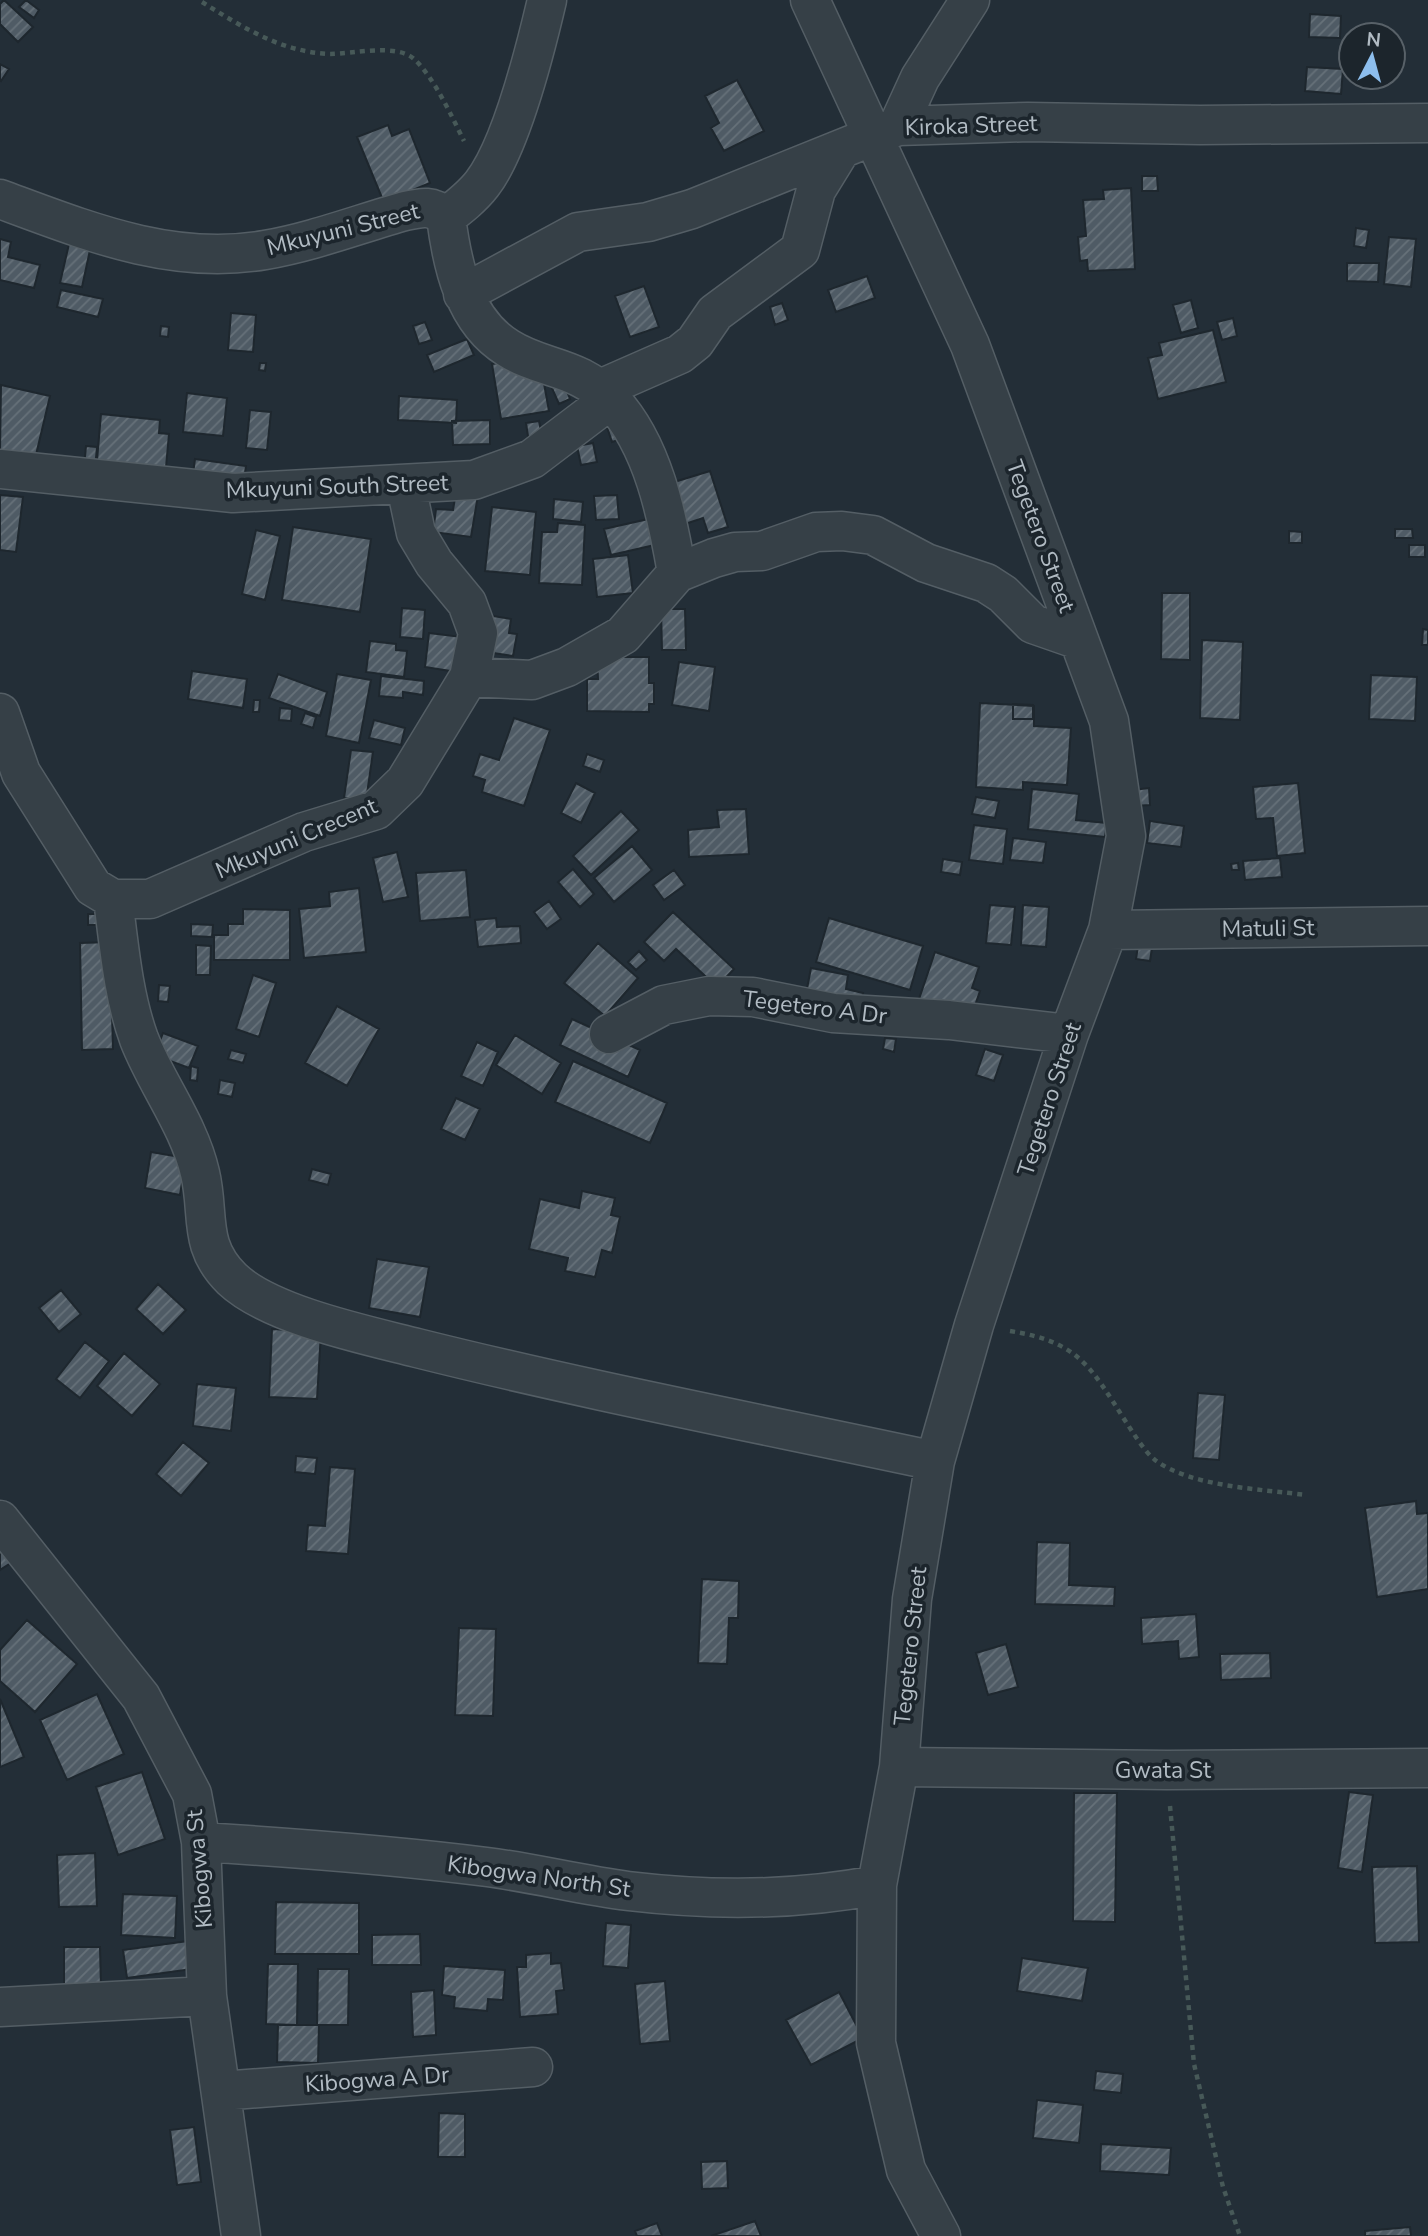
<svg xmlns="http://www.w3.org/2000/svg" width="1428" height="2236" font-family="'Nunito Sans',sans-serif">
<style>
.building{fill:url(#building-hatch);stroke:#1e272e;stroke-width:2}
.lines{fill:none;stroke-linecap:round;stroke-linejoin:round}
.minor-casing{stroke:#545e65;stroke-width:41}
.path{stroke:#475958;stroke-width:4.5;stroke-dasharray:5 5;stroke-linecap:butt}
.minor{stroke:#364047;stroke-width:38}
.labels{text-anchor:middle;stroke-width:7;stroke-linejoin:round;paint-order:stroke}
.street-label{font-size:23px;fill:#b1bbc3;stroke:#1c252c}
</style>
<defs>
<pattern id="building-hatch" width="6" height="6" patternUnits="userSpaceOnUse" patternTransform="scale(1.75)"><rect width="6" height="6" fill="#4f5b65"/><path d="M-1 1l2-2M0 6l6-6M5 7l2-2" fill="none" stroke="#667179"/></pattern>
</defs>
<rect width="100%" height="100%" fill="#232e37"/>
<path class="building" d="M 4,0 L 33,27 L 18,42 L 0,24 L 0,4 Z
M 26,0 L 39,10 L 34,18 L 19,7 Z
M 1310,14 L 1341,16 L 1340,38 L 1309,37 Z
M 0,64 L 9,69 L 1,81 L 0,80 Z
M 1307,67 L 1343,69 L 1341,94 L 1305,91 Z
M 737,80 L 764,131 L 724,151 L 711,128 L 719,123 L 705,96 Z
M 388,125 L 392,136 L 409,129 L 430,183 L 410,191 L 387,210 L 357,137 Z
M 1142,176 L 1157,176 L 1158,191 L 1142,191 Z
M 1131,188 L 1135,269 L 1088,271 L 1087,260 L 1080,261 L 1078,237 L 1086,236 L 1083,200 L 1104,199 L 1103,190 Z
M 1356,228 L 1369,230 L 1366,248 L 1354,246 Z
M 1389,237 L 1416,239 L 1411,287 L 1384,284 Z
M 0,239 L 11,242 L 8,257 L 40,265 L 34,288 L 0,280 Z
M 69,244 L 90,250 L 82,287 L 60,283 Z
M 1347,263 L 1379,263 L 1378,282 L 1347,281 Z
M 867,276 L 875,298 L 836,312 L 828,290 Z
M 644,286 L 659,327 L 630,337 L 615,296 Z
M 61,290 L 103,299 L 98,317 L 57,307 Z
M 1191,300 L 1198,328 L 1181,333 L 1173,305 Z
M 782,303 L 788,320 L 775,325 L 770,307 Z
M 231,313 L 256,315 L 253,352 L 228,350 Z
M 1233,318 L 1237,336 L 1222,340 L 1217,322 Z
M 425,322 L 432,340 L 419,344 L 413,326 Z
M 161,326 L 169,327 L 168,337 L 160,336 Z
M 1213,330 L 1226,382 L 1158,399 L 1148,358 L 1162,355 L 1159,343 Z
M 467,339 L 474,355 L 434,372 L 427,355 Z
M 522,359 L 541,367 L 549,411 L 501,419 L 492,364 Z
M 260,363 L 266,363 L 265,371 L 259,370 Z
M 563,381 L 570,399 L 559,404 L 551,386 Z
M 1,385 L 50,396 L 35,459 L 0,451 Z
M 187,393 L 227,398 L 223,436 L 183,432 Z
M 399,396 L 457,400 L 456,423 L 398,420 Z
M 250,410 L 271,412 L 267,450 L 246,448 Z
M 101,414 L 160,420 L 159,433 L 169,434 L 165,478 L 96,472 Z
M 490,420 L 490,444 L 453,445 L 452,421 Z
M 539,421 L 543,441 L 529,443 L 526,423 Z
M 606,424 L 625,438 L 612,442 Z
M 593,443 L 597,462 L 581,465 L 577,446 Z
M 86,446 L 97,447 L 95,469 L 84,468 Z
M 195,459 L 246,466 L 243,487 L 192,481 Z
M 710,471 L 728,527 L 708,533 L 703,518 L 685,524 L 671,483 Z
M 456,492 L 478,495 L 471,537 L 433,532 L 436,509 L 453,510 Z
M 0,495 L 23,497 L 16,552 L 0,550 Z
M 617,495 L 619,519 L 596,520 L 594,496 Z
M 554,499 L 583,502 L 581,522 L 553,519 Z
M 492,507 L 536,512 L 530,575 L 485,571 Z
M 653,518 L 659,544 L 611,555 L 604,529 Z
M 558,523 L 585,525 L 582,585 L 539,583 L 542,532 L 557,532 Z
M 293,527 L 371,539 L 360,612 L 282,600 Z
M 1395,529 L 1412,529 L 1413,538 L 1395,538 Z
M 256,530 L 280,536 L 265,600 L 242,594 Z
M 1289,531 L 1302,532 L 1302,543 L 1289,543 Z
M 1409,545 L 1425,545 L 1425,557 L 1409,557 Z
M 628,555 L 633,593 L 597,597 L 593,559 Z
M 1162,593 L 1190,593 L 1190,660 L 1161,659 Z
M 402,608 L 425,610 L 423,639 L 400,637 Z
M 661,609 L 685,609 L 686,650 L 662,650 Z
M 487,615 L 511,619 L 509,633 L 517,634 L 513,656 L 480,651 Z
M 1423,629 L 1428,630 L 1428,645 L 1422,645 Z
M 429,633 L 462,637 L 457,672 L 425,667 Z
M 1202,640 L 1243,642 L 1240,720 L 1200,718 Z
M 370,641 L 396,644 L 396,650 L 407,651 L 404,677 L 366,672 Z
M 597,657 L 649,657 L 649,683 L 654,683 L 654,704 L 649,704 L 649,712 L 587,711 L 587,679 L 598,679 Z
M 679,662 L 715,667 L 709,711 L 672,705 Z
M 192,671 L 247,679 L 243,708 L 188,699 Z
M 278,674 L 327,692 L 320,716 L 269,698 Z
M 337,674 L 371,680 L 359,743 L 326,736 Z
M 1371,675 L 1417,677 L 1415,721 L 1369,719 Z
M 381,676 L 424,681 L 423,695 L 403,692 L 403,698 L 379,696 Z
M 254,700 L 260,700 L 259,712 L 253,712 Z
M 980,703 L 1034,706 L 1034,726 L 1071,728 L 1067,785 L 1023,782 L 1023,790 L 976,787 Z
M 1013,704 L 1033,705 L 1033,719 L 1013,719 Z
M 280,708 L 292,709 L 291,721 L 279,720 Z
M 305,713 L 316,717 L 313,728 L 301,724 Z
M 514,718 L 550,730 L 524,806 L 482,792 L 485,780 L 473,776 L 480,754 L 499,760 Z
M 374,720 L 405,728 L 401,745 L 369,738 Z
M 351,750 L 373,752 L 366,801 L 344,798 Z
M 587,754 L 604,760 L 600,772 L 583,766 Z
M 576,783 L 595,793 L 581,823 L 561,813 Z
M 1298,783 L 1305,853 L 1277,856 L 1273,818 L 1256,819 L 1253,787 Z
M 1149,788 L 1150,805 L 1134,806 L 1133,790 Z
M 1032,789 L 1079,794 L 1076,820 L 1107,823 L 1105,837 L 1028,829 Z
M 976,797 L 999,801 L 995,818 L 972,814 Z
M 746,809 L 749,854 L 689,857 L 688,830 L 719,827 L 717,810 Z
M 621,811 L 639,830 L 591,875 L 573,856 Z
M 1150,821 L 1184,826 L 1181,847 L 1147,843 Z
M 974,825 L 1007,829 L 1003,864 L 969,860 Z
M 1013,838 L 1046,842 L 1043,863 L 1010,860 Z
M 632,846 L 652,870 L 614,902 L 594,878 Z
M 397,852 L 408,897 L 383,902 L 373,858 Z
M 1280,858 L 1282,877 L 1245,880 L 1243,861 Z
M 943,859 L 962,862 L 960,875 L 941,872 Z
M 1238,863 L 1239,870 L 1232,870 L 1231,864 Z
M 573,869 L 594,894 L 580,907 L 558,882 Z
M 466,870 L 470,917 L 420,921 L 416,873 Z
M 674,870 L 685,885 L 664,900 L 653,885 Z
M 359,888 L 366,952 L 304,958 L 299,909 L 330,906 L 329,892 Z
M 549,901 L 561,919 L 547,929 L 534,912 Z
M 990,905 L 1015,907 L 1011,945 L 986,943 Z
M 1023,905 L 1049,907 L 1046,947 L 1021,945 Z
M 243,909 L 290,910 L 290,960 L 214,960 L 214,935 L 228,935 L 228,924 L 243,924 Z
M 673,912 L 734,969 L 717,987 L 676,949 L 664,961 L 644,942 Z
M 88,914 L 99,914 L 99,925 L 88,925 Z
M 496,918 L 497,927 L 520,926 L 521,943 L 478,947 L 475,920 Z
M 829,918 L 923,946 L 910,990 L 816,962 Z
M 191,924 L 213,925 L 212,937 L 191,936 Z
M 110,942 L 113,1049 L 82,1050 L 80,943 Z
M 598,943 L 638,978 L 605,1016 L 564,983 Z
M 196,945 L 211,946 L 210,975 L 196,975 Z
M 1138,946 L 1152,948 L 1150,961 L 1136,959 Z
M 639,951 L 647,960 L 636,970 L 628,962 Z
M 935,952 L 979,967 L 972,988 L 980,991 L 970,1020 L 918,1002 Z
M 811,968 L 848,975 L 846,989 L 863,993 L 860,1009 L 805,999 Z
M 253,975 L 276,983 L 259,1037 L 236,1029 Z
M 159,985 L 170,986 L 168,1002 L 158,1001 Z
M 337,1006 L 379,1029 L 347,1086 L 305,1063 Z
M 572,1019 L 640,1050 L 628,1077 L 560,1045 Z
M 163,1033 L 198,1046 L 189,1068 L 154,1055 Z
M 515,1035 L 561,1063 L 542,1094 L 496,1065 Z
M 885,1038 L 896,1039 L 894,1052 L 883,1049 Z
M 477,1042 L 498,1052 L 483,1086 L 461,1076 Z
M 985,1049 L 1003,1055 L 994,1081 L 976,1075 Z
M 231,1050 L 246,1054 L 243,1063 L 228,1059 Z
M 573,1061 L 667,1103 L 650,1143 L 555,1102 Z
M 191,1066 L 198,1068 L 197,1081 L 190,1080 Z
M 220,1080 L 235,1083 L 232,1097 L 218,1094 Z
M 456,1098 L 480,1109 L 465,1140 L 441,1129 Z
M 151,1152 L 186,1158 L 180,1195 L 145,1188 Z
M 312,1169 L 331,1174 L 328,1185 L 309,1180 Z
M 582,1191 L 615,1198 L 611,1215 L 620,1217 L 612,1253 L 602,1250 L 595,1277 L 565,1271 L 568,1258 L 529,1249 L 540,1199 L 579,1208 Z
M 377,1259 L 429,1267 L 420,1317 L 369,1308 Z
M 158,1284 L 186,1310 L 163,1334 L 136,1309 Z
M 61,1290 L 81,1314 L 59,1332 L 39,1308 Z
M 272,1329 L 321,1332 L 317,1399 L 269,1397 Z
M 85,1342 L 109,1361 L 80,1398 L 56,1379 Z
M 124,1353 L 160,1384 L 132,1416 L 97,1386 Z
M 197,1384 L 236,1388 L 231,1431 L 193,1426 Z
M 1198,1393 L 1225,1395 L 1219,1460 L 1193,1458 Z
M 183,1442 L 209,1463 L 181,1496 L 156,1474 Z
M 296,1456 L 317,1458 L 315,1474 L 295,1472 Z
M 330,1467 L 355,1469 L 348,1554 L 306,1551 L 308,1525 L 325,1526 Z
M 1416,1501 L 1417,1514 L 1428,1513 L 1428,1589 L 1377,1597 L 1365,1508 Z
M 0,1533 L 17,1559 L 0,1570 Z
M 1037,1542 L 1070,1543 L 1069,1585 L 1115,1587 L 1114,1606 L 1035,1604 Z
M 702,1579 L 739,1581 L 738,1618 L 729,1618 L 727,1664 L 698,1663 Z
M 1196,1614 L 1199,1657 L 1179,1659 L 1178,1641 L 1142,1644 L 1141,1618 Z
M 27,1620 L 77,1664 L 35,1712 L 0,1681 L 0,1650 Z
M 459,1628 L 496,1629 L 493,1716 L 455,1715 Z
M 1006,1644 L 1018,1687 L 988,1695 L 976,1653 Z
M 1270,1653 L 1271,1678 L 1221,1680 L 1220,1654 Z
M 97,1694 L 124,1754 L 67,1780 L 40,1720 Z
M 0,1699 L 24,1757 L 0,1767 Z
M 142,1772 L 165,1839 L 118,1855 L 96,1787 Z
M 1349,1792 L 1373,1795 L 1362,1872 L 1338,1868 Z
M 1074,1793 L 1117,1793 L 1115,1922 L 1073,1921 Z
M 95,1853 L 97,1906 L 59,1907 L 57,1855 Z
M 1417,1866 L 1419,1942 L 1375,1943 L 1372,1867 Z
M 123,1894 L 177,1896 L 175,1938 L 121,1935 Z
M 276,1902 L 359,1903 L 359,1954 L 275,1954 Z
M 606,1923 L 631,1925 L 628,1968 L 603,1966 Z
M 420,1934 L 421,1965 L 372,1965 L 372,1935 Z
M 188,1941 L 192,1969 L 127,1978 L 123,1950 Z
M 64,1947 L 100,1947 L 101,1988 L 64,1989 Z
M 551,1953 L 551,1964 L 561,1963 L 564,1990 L 556,1991 L 558,2014 L 520,2017 L 517,1967 L 526,1967 L 526,1955 Z
M 1022,1958 L 1088,1968 L 1082,2001 L 1017,1991 Z
M 268,1964 L 298,1964 L 297,2025 L 266,2024 Z
M 444,1966 L 505,1970 L 503,2000 L 488,1999 L 487,2011 L 454,2008 L 455,1997 L 442,1995 Z
M 318,1969 L 349,1969 L 348,2025 L 317,2025 Z
M 665,1981 L 670,2041 L 640,2044 L 635,1984 Z
M 434,1990 L 436,2035 L 413,2037 L 411,1992 Z
M 839,1992 L 863,2038 L 811,2065 L 786,2020 Z
M 278,2025 L 319,2025 L 318,2063 L 277,2062 Z
M 1096,2071 L 1123,2074 L 1121,2093 L 1094,2090 Z
M 1037,2100 L 1083,2105 L 1079,2143 L 1033,2138 Z
M 439,2113 L 465,2114 L 465,2157 L 438,2157 Z
M 194,2127 L 201,2182 L 177,2185 L 170,2130 Z
M 1101,2144 L 1171,2148 L 1169,2175 L 1100,2171 Z
M 727,2161 L 728,2188 L 702,2189 L 701,2162 Z
M 755,2221 L 761,2236 L 711,2236 Z
M 657,2223 L 662,2236 L 637,2236 L 635,2231 Z
M 1410,2227 L 1411,2236 L 1365,2236 L 1365,2231 Z"/>
<g class="lines">
<defs>
<path id="minor" d="M 810,0 L 970,345 L 1109,721 L 1126,836 L 1108,930 L 1069,1034 L 974,1325 L 935,1461 L 912,1599 L 899,1767 L 877,1885 L 876,2043 L 906,2170 L 941,2236
M 898,126 L 920,78 L 970,0
M 0,199 C 87,231 171,266 265,250 C 312,242 359,224 405,211 C 423,207 432,205 446,217 C 452,265 464,321 508,348 C 542,370 578,365 612,401 C 653,445 667,515 677,573
M 446,217 C 459,207 472,197 482,184 C 511,147 536,47 547,0
M 463,294 L 578,232 L 648,222 L 692,209 L 898,126 L 1028,122 L 1200,125 L 1428,123
M 598,390 L 680,354 L 695,342 L 715,313 L 800,250 L 816,190 L 840,151
M 0,469 L 233,493 L 474,480 L 532,459 L 611,399
M 469,677 L 532,680 L 567,667 L 623,635 L 677,573 L 714,558 L 735,552 L 762,551 L 816,532 L 842,531 L 873,535 L 926,563 L 986,583 L 1003,594 L 1033,624 L 1079,640
M 0,713 L 21,773 L 93,887 L 113,899 L 150,899 L 304,832 L 376,810 L 405,782 L 469,677 L 478,633 L 467,603 L 434,563 L 416,533 L 406,486
M 113,899 C 119,945 123,995 139,1039 C 157,1085 189,1125 200,1173 C 210,1214 197,1245 232,1279 C 270,1315 366,1335 417,1348 C 589,1391 762,1424 935,1461
M 1108,930 L 1428,926
M 609,1034 L 664,1005 L 709,996 L 753,997 L 833,1013 L 949,1020 L 1069,1034
M 0,1520 L 141,1697 L 192,1794 L 201,1842 L 207,1996 L 241,2236
M 899,1767 L 1167,1770 L 1428,1768
M 201,1842 C 297,1848 392,1855 487,1867 C 534,1873 581,1885 628,1891 C 712,1901 794,1901 877,1885
M 0,2007 L 207,1996
M 221,2091 L 533,2067"/>
</defs>
<use href="#minor" class="minor-casing"/>
<path class="path" d="M 202,2 C 242,27 281,52 330,54 C 351,54 397,43 414,59 C 434,77 452,117 464,141
M 1010,1331 C 1079,1342 1090,1366 1126,1422 C 1134,1434 1144,1451 1155,1460 C 1191,1487 1261,1489 1306,1495
M 1170,1806 L 1194,2064 L 1223,2187 L 1240,2236"/>
<use href="#minor" class="minor"/>
</g>
<g class="labels">
<g class="street-label">
<text transform="translate(971 125) rotate(-2)" y="8">Kiroka Street</text>
<text transform="translate(343 229) rotate(-14)" y="8">Mkuyuni Street</text>
<text transform="translate(337 486) rotate(-2)" y="8">Mkuyuni South Street</text>
<text transform="translate(1041 536) rotate(70)" y="8">Tegetero Street</text>
<text transform="translate(296 838) rotate(-23)" y="8">Mkuyuni Crecent</text>
<text transform="translate(1268 928) rotate(-1)" y="8">Matuli St</text>
<text transform="translate(815 1007) rotate(7)" y="8">Tegetero A Dr</text>
<text transform="translate(1049 1099) rotate(-72)" y="8">Tegetero Street</text>
<text transform="translate(910 1646) rotate(-84)" y="8">Tegetero Street</text>
<text x="1163" y="1778">Gwata St</text>
<text transform="translate(199 1869) rotate(-95)" y="8">Kibogwa St</text>
<text transform="translate(539 1876) rotate(8)" y="8">Kibogwa North St</text>
<text transform="translate(377 2079) rotate(-4)" y="8">Kibogwa A Dr</text>
</g>
</g>
<g transform="translate(1372 56) rotate(6)"><circle r="33" fill="#1c252c" stroke="#586168" stroke-width="2"/>
<path d="M0-5L12 26L0 18L-12 26Z" fill="#8dbeed"/>
<text y="-10" font-size="19" font-weight="bold" text-anchor="middle" fill="#b1bbc3">N</text>
</g>
</svg>
